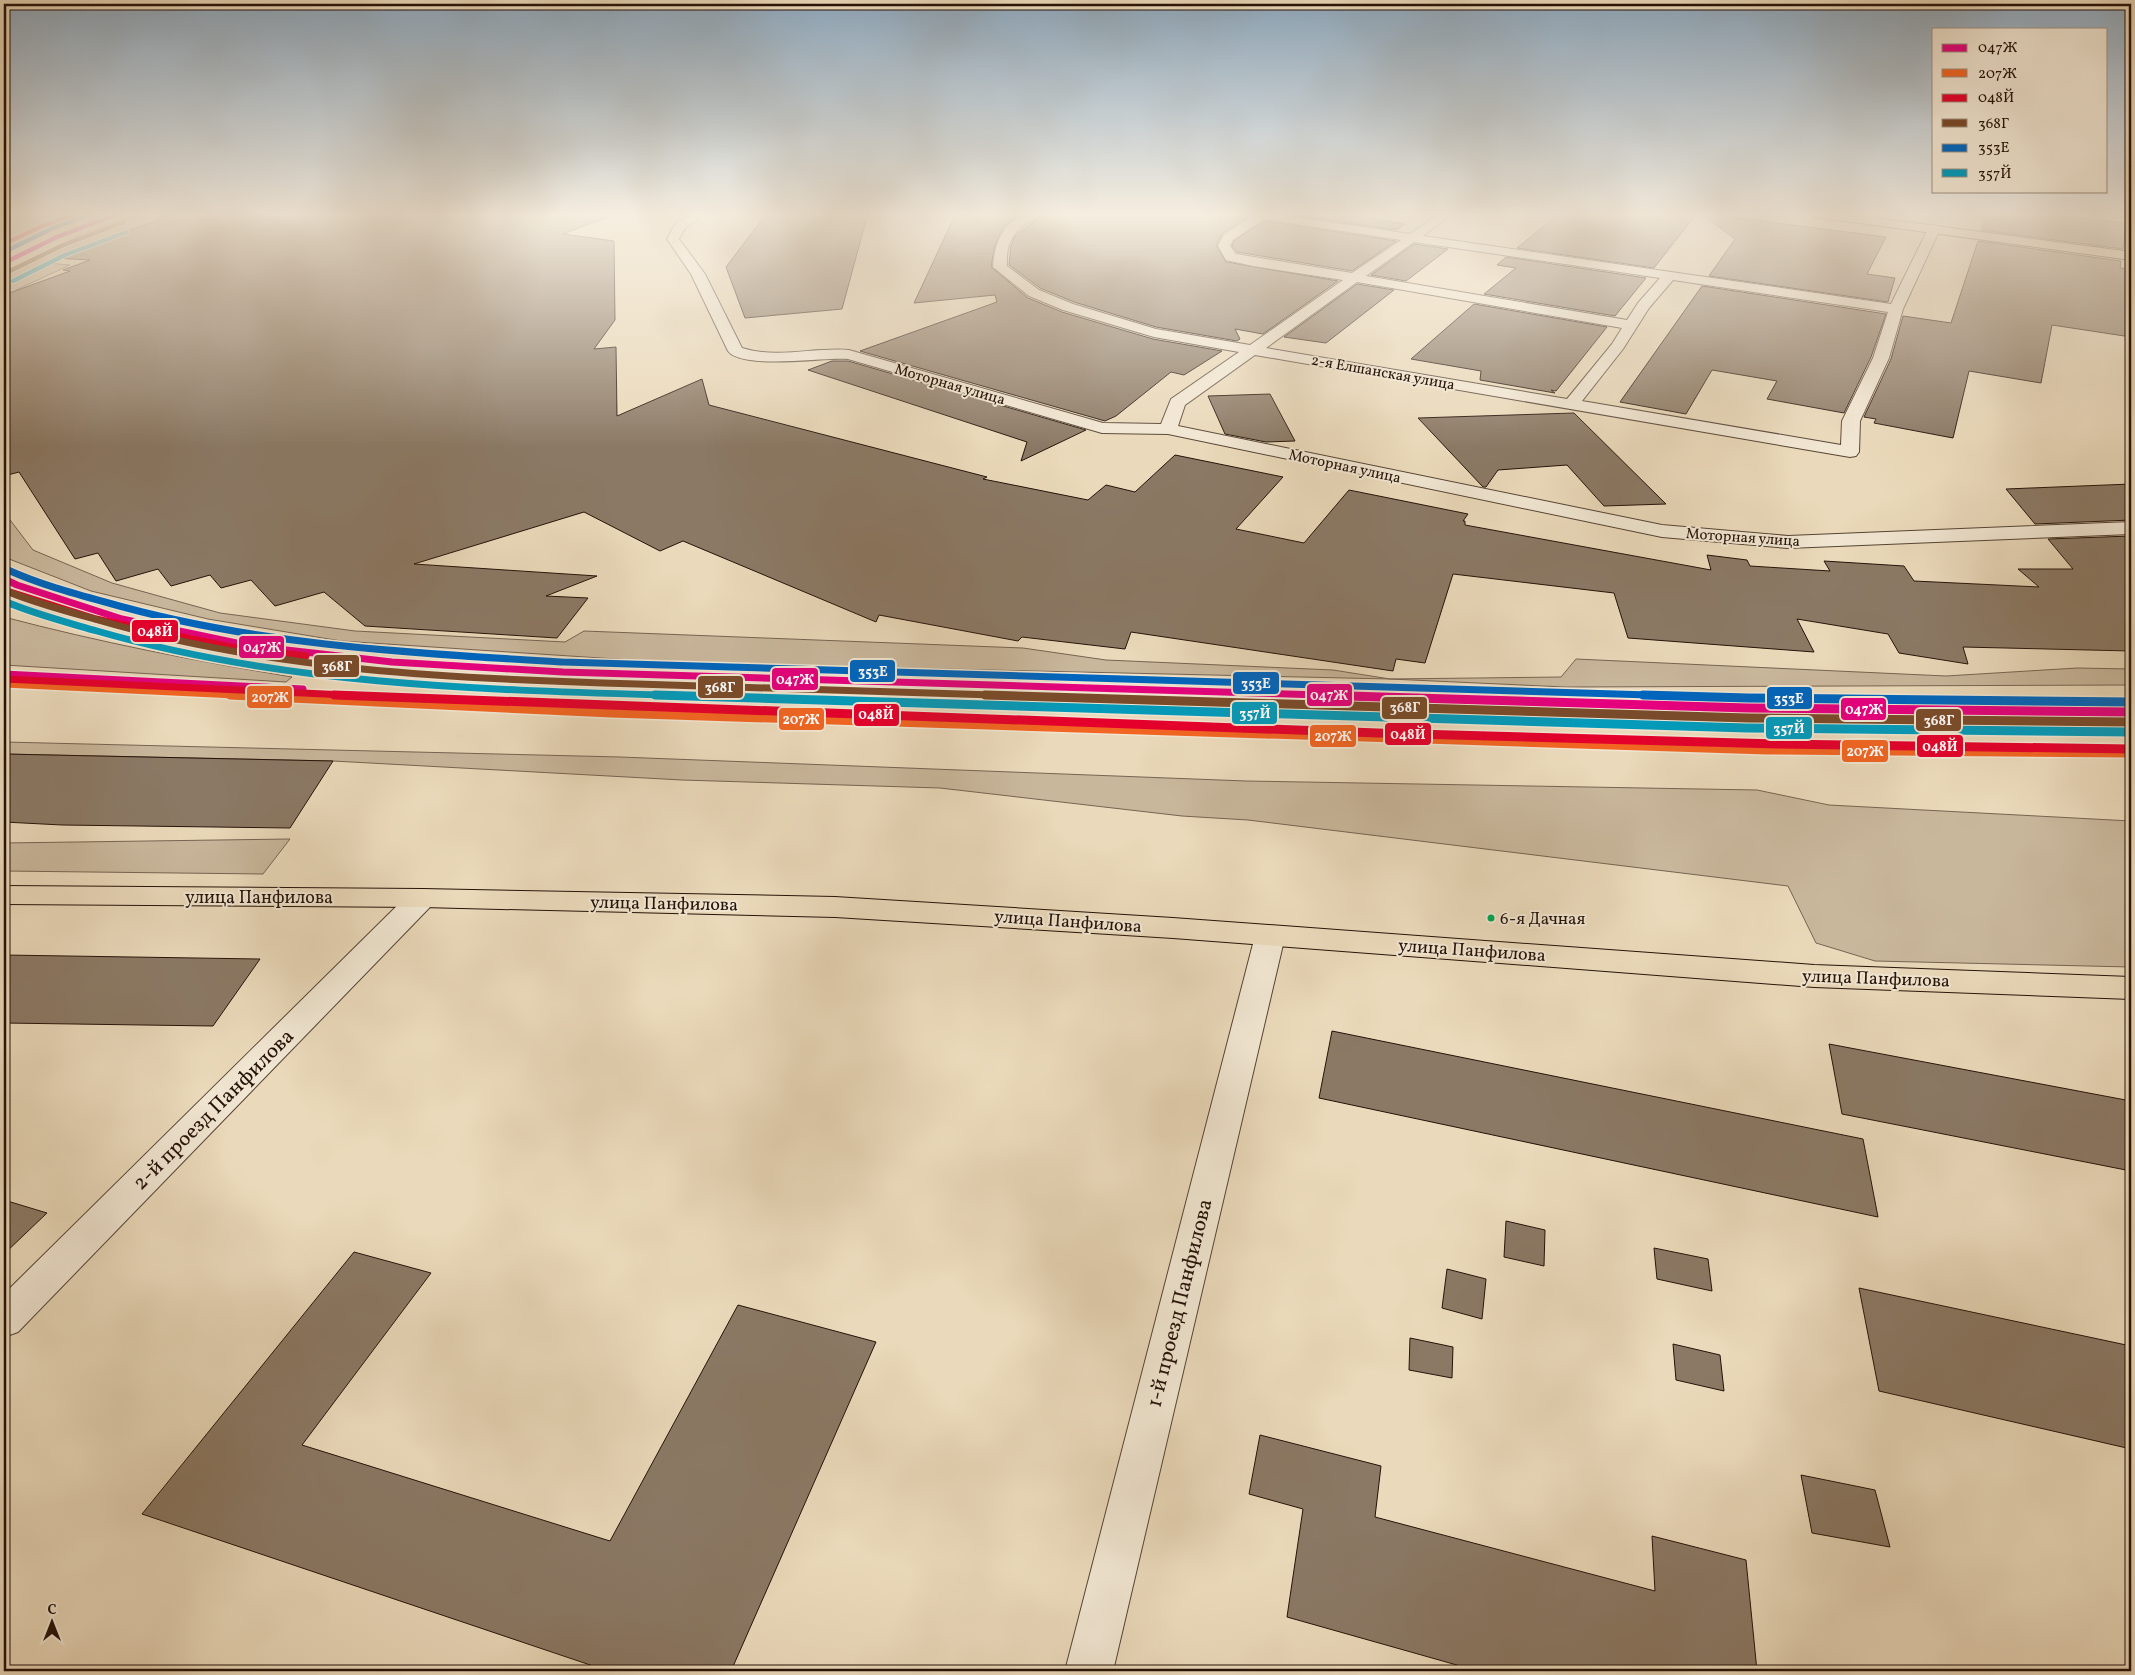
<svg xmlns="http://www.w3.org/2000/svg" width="2135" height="1675" font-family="Vollkorn,serif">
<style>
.green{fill:#c9b79c;stroke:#776452}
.building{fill:#8b7965;stroke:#251208}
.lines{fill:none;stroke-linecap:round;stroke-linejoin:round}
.minor-casing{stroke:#564434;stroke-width:2}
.major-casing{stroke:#251208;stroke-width:2}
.minor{fill:#f1e6d2;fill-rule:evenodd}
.major{fill:#ead9ba;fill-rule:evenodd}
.rail-1-far2-casing{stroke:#f1e6d2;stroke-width:6}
.rail-1-far1-casing{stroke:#f1e6d2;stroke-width:10}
.rail-1-casing{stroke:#f1e6d2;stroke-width:12}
.rail-2-far1-casing{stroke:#f1e6d2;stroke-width:10}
.rail-2-casing{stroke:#f1e6d2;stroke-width:12}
.rail-3-far2-casing{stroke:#f1e6d2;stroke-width:6}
.rail-3-far1-casing{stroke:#f1e6d2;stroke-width:10}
.rail-3-casing{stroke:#f1e6d2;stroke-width:12}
.rail-4-far2-casing{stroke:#f1e6d2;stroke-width:6}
.rail-4-far1-casing{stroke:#f1e6d2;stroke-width:10}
.rail-4-casing{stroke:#f1e6d2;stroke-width:12}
.rail-5-far2-casing{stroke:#f1e6d2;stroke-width:6}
.rail-5-far1-casing{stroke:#f1e6d2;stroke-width:10}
.rail-5-casing{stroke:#f1e6d2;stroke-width:12}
.rail-6-far2-casing{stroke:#f1e6d2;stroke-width:6}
.rail-6-far1-casing{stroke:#f1e6d2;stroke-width:10}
.rail-6-casing{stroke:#f1e6d2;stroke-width:12}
.rail-1-far2{stroke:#e5007d;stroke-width:4.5}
.rail-1-far1{stroke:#e5007d;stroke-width:7}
.rail-1{stroke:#e5007d;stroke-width:9}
.rail-2-far1{stroke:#f26522;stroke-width:7}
.rail-2{stroke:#f26522;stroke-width:9}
.rail-3-far2{stroke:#e4002b;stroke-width:4.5}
.rail-3-far1{stroke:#e4002b;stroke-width:7}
.rail-3{stroke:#e4002b;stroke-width:9}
.rail-4-far2{stroke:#7a4b2a;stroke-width:4.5}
.rail-4-far1{stroke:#7a4b2a;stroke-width:7}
.rail-4{stroke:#7a4b2a;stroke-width:9}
.rail-5-far2{stroke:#0065bd;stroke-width:4.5}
.rail-5-far1{stroke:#0065bd;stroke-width:7}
.rail-5{stroke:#0065bd;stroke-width:9}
.rail-6-far2{stroke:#049aba;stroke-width:4.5}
.rail-6-far1{stroke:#049aba;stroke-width:7}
.rail-6{stroke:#049aba;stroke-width:9}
.bus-dot{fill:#00a651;stroke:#f1e6d2;stroke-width:2}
.labels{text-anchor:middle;stroke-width:4;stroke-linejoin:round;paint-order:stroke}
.far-street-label{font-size:15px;fill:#251208;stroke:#f1e6d2}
.bus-label{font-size:17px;fill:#251208;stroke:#f1e6d2;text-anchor:start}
.street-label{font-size:18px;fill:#251208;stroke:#f1e6d2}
.near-street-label{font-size:21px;fill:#251208;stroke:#f1e6d2}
.line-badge{stroke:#f1e6d2;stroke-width:2}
.badge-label{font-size:14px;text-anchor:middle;font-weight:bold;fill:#fff}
</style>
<rect width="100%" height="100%" fill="#ead9ba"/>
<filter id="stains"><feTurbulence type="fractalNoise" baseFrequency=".004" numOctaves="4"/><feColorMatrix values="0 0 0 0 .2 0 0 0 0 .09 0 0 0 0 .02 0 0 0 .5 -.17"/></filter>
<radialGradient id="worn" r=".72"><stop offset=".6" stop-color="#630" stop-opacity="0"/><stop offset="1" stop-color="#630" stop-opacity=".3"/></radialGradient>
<path class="green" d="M 4,213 L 96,213 L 4,249 Z
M 141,213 L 177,213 L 54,258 L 47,263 L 70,265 L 16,290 L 17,298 L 4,303 L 4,271 L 78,236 Z
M 4,512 L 33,550 L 112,583 L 220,613 L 355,631 L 565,642 L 584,631 L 1023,648 L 1106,660 L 1333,670 L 1390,679 L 1561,677 L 1576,659 L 1946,676 L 2077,668 L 2131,669 L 2131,685 L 1565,687 L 1390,679 L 677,663 L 341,641 L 208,619 L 91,591 L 4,557 Z
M 4,617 C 99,642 195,661 292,677 L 286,682 L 4,665 Z
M 4,742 L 620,757 L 1246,781 L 1757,790 L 1829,805 L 2131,821 L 2131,967 L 1875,961 L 1816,943 L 1788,886 L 1248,820 L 1182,816 L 940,788 L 682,780 L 333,761 L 4,754 Z
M 290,839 L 263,874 L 4,871 L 4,843 Z"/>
<path class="building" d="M 177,213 L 611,213 L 611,216 L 563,234 L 614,241 L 615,320 L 594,349 L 616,347 L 617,416 L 702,379 L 709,405 L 987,477 L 983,479 L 1088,500 L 1106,485 L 1135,492 L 1175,455 L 1283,477 L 1236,529 L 1304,543 L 1349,490 L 1468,514 L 1463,521 L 1465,521 L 1465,525 L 1711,570 L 1707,555 L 1747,560 L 1750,566 L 1830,571 L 1824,561 L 1904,566 L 1914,581 L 2039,587 L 2018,569 L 2073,569 L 2048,539 L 2131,536 L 2131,651 L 1963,647 L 1968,664 L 1899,653 L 1888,634 L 1797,619 L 1814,652 L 1628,638 L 1614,593 L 1453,574 L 1425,663 L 1396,659 L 1393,671 L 1131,632 L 1125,649 L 1022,637 L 1018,641 L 879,615 L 876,622 L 683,541 L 660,551 L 584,512 L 414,564 L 597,576 L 546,596 L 588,598 L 557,638 L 365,626 L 324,592 L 275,606 L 251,580 L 221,588 L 210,575 L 171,586 L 158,569 L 116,581 L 98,553 L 75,559 L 19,472 L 4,476 L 4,295 L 70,271 L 63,270 L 90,260 L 54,258 Z
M 767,213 L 868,213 L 842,309 L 745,318 L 726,267 Z
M 956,213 L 1027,213 L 1012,220 L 1004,227 L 995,245 L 991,267 L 1028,298 L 1062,312 L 1153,339 L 1222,351 L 1184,375 L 1171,372 L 1116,416 L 1105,421 L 860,351 L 997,302 L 995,295 L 914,303 Z
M 1045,213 L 1237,213 L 1239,217 L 1246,218 L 1223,233 L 1216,245 L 1226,262 L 1338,281 L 1263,334 L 1235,329 L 1240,339 L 1237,341 L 1156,327 L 1074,302 L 1040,288 L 1009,265 L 1011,246 L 1015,236 Z
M 1278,213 L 1336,213 L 1405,224 L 1396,230 Z
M 1560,213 L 1697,213 L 1654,268 L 1517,248 Z
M 1700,213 L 1886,237 L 1867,274 L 1895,278 L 1888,302 L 1709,276 L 1735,239 Z
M 1987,213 L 2058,213 L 2058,215 L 2126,223 L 2123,249 L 1981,230 Z
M 1264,221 L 1396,241 L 1352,271 L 1237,252 L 1232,246 L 1234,241 Z
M 1978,241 L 2121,261 L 2120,268 L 2131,269 L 2131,337 L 2052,325 L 2041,383 L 1969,371 L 1953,438 L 1874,423 L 1876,419 L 1864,417 L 1891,359 L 1903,316 L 1951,323 Z
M 1414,244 L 1448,249 L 1406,281 L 1371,275 Z
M 1506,257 L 1646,278 L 1615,316 L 1484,294 L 1516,268 L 1497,265 Z
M 1357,284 L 1394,290 L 1326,343 L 1284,337 Z
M 1702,286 L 1886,314 L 1871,357 L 1844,413 L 1767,399 L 1777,381 L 1712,370 L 1686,414 L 1620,402 Z
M 1474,304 L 1607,327 L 1556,391 L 1551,390 L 1555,393 L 1480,380 L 1481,371 L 1411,359 Z
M 832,361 L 848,361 L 1086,430 L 1021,461 L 1027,442 L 808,370 Z
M 1270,394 L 1295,441 L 1266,442 L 1225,434 L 1208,396 Z
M 1574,413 L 1666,504 L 1604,506 L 1567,465 L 1498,470 L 1486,487 L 1483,487 L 1418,418 Z
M 2131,484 L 2131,520 L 2035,524 L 2006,489 Z
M 4,754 L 333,761 L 290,828 L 62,825 L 4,822 Z
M 4,955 L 260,959 L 213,1026 L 4,1023 Z
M 1332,1031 L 1863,1139 L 1878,1217 L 1319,1098 Z
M 1829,1044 L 2131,1101 L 2131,1171 L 1842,1114 Z
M 4,1200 L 47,1213 L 4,1254 Z
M 1506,1221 L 1545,1230 L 1544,1266 L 1504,1257 Z
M 1654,1248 L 1708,1259 L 1712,1291 L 1657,1279 Z
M 354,1252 L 431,1273 L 302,1445 L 610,1541 L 738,1305 L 876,1342 L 731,1671 L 608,1671 L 142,1514 Z
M 1447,1269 L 1486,1279 L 1482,1319 L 1442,1308 Z
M 1859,1288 L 2131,1346 L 2131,1449 L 1879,1391 Z
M 1410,1338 L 1453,1347 L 1452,1378 L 1409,1370 Z
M 1673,1344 L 1720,1355 L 1724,1391 L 1676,1380 Z
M 1260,1435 L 1381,1466 L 1375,1517 L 1655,1591 L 1652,1536 L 1746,1560 L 1757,1671 L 1478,1671 L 1287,1617 L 1303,1509 L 1249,1494 Z
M 1801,1475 L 1875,1490 L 1890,1547 L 1812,1533 Z"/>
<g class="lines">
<defs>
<path id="minor" d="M 693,213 L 707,213 L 685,228 L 679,239 L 705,274 L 742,348 C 777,359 813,347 849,350 L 1103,423 L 1161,424 L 1171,399 L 1239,352 L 1154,337 L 1063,310 L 1029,296 L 993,267 C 994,237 1010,211 1043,213 C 1039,217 1034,219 1029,222 C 1011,233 1006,245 1007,266 L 1039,290 L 1073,304 L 1156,329 L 1250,345 L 1343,280 L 1253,266 L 1226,260 L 1218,246 L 1224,235 L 1251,217 L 1241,216 L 1239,213 L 1267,213 L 1410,234 L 1440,213 L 1453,213 L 1423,236 L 1891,304 L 1928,229 L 1934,225 L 1940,229 L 1903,309 L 1889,358 L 1860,421 L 1859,452 L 1856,456 L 1850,457 L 1255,355 L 1185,405 L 1178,426 L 1662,525 L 1788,536 L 2131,522 L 2131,534 L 1788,548 L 1662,537 L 1168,434 L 1102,433 L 848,359 C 824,357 742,370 728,351 L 691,274 L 667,239 L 676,223 ZM 1264,219 L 1401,240 L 1352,273 L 1236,254 L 1230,246 L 1233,240 ZM 1414,242 L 1660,278 L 1638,303 L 1627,320 L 1366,276 ZM 1673,280 L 1888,312 L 1873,358 L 1842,421 L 1841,445 L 1582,401 L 1623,349 L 1649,308 ZM 1357,282 L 1622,328 L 1612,344 L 1567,399 L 1266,348 Z
M 422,889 L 432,891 L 437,898 L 432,905 L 18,1332 L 4,1337 L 4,1294 L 412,891 Z
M 1270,926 L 1281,929 L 1285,936 L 1113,1671 L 1065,1671 L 1255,936 L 1259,929 Z"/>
<path id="major" d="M 1808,213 L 1838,213 L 2131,252 L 2131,260 L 1814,217 Z
M 4,886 L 422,889 L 835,897 L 1173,918 L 1814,965 L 2131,977 L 2131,999 L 1814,987 L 1173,938 L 835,917 L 422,907 L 4,904 Z"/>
</defs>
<use href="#minor" class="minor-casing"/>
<use href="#major" class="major-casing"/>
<use href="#minor" class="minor"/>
<use href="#major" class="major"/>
<defs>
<path id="rail-1-far2" d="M 4,263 L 57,237 L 120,213"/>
<path id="rail-1-far1" d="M 4,579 L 17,585 L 122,619 L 251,646 L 392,662 L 563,672 L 1355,696
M 4,674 L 303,689"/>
<path id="rail-1" d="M 1314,695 L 1748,708 L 2131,712"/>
<path id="rail-2-far1" d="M 4,684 L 257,696"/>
<path id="rail-2" d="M 230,695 L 611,713 L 1767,750 L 2131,753"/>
<path id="rail-3-far2" d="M 4,244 L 40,227 L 77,213"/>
<path id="rail-3-far1" d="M 7,591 L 96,619 L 231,647 L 306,656
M 4,679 L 368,696"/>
<path id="rail-3" d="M 334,695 L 1378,733 L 1778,744 L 2131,749"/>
<path id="rail-4-far2" d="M 8,272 L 61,246 L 124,222"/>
<path id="rail-4-far1" d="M 4,590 C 34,603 66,611 98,620 C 272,671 456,679 637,684 C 767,688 896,692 1026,696"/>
<path id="rail-4" d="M 985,695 L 1748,718 L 2131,722"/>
<path id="rail-5-far2" d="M 4,252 L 53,228 L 93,213"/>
<path id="rail-5-far1" d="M 8,570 C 39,584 72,593 105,602 C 254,645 409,653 563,662 L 1684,696"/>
<path id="rail-5" d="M 1643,695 L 1748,698 L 2131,702"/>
<path id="rail-6-far2" d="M 13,281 L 65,255 L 127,232"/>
<path id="rail-6-far1" d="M 4,601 C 34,614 66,622 97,631 C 291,687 496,690 696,696"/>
<path id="rail-6" d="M 655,695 L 1747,728 L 2131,732"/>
</defs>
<use href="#rail-1-far2" class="rail-1-far2-casing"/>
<use href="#rail-1-far1" class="rail-1-far1-casing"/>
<use href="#rail-1" class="rail-1-casing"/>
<use href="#rail-2-far1" class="rail-2-far1-casing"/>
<use href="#rail-2" class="rail-2-casing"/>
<use href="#rail-3-far2" class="rail-3-far2-casing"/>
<use href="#rail-3-far1" class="rail-3-far1-casing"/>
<use href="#rail-3" class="rail-3-casing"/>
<use href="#rail-4-far2" class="rail-4-far2-casing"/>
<use href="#rail-4-far1" class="rail-4-far1-casing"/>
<use href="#rail-4" class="rail-4-casing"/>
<use href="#rail-5-far2" class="rail-5-far2-casing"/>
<use href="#rail-5-far1" class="rail-5-far1-casing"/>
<use href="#rail-5" class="rail-5-casing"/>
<use href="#rail-6-far2" class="rail-6-far2-casing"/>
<use href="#rail-6-far1" class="rail-6-far1-casing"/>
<use href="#rail-6" class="rail-6-casing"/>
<use href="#rail-1-far2" class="rail-1-far2"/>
<use href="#rail-1-far1" class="rail-1-far1"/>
<use href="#rail-1" class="rail-1"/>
<use href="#rail-2-far1" class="rail-2-far1"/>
<use href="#rail-2" class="rail-2"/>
<use href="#rail-3-far2" class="rail-3-far2"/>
<use href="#rail-3-far1" class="rail-3-far1"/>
<use href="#rail-3" class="rail-3"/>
<use href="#rail-4-far2" class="rail-4-far2"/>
<use href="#rail-4-far1" class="rail-4-far1"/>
<use href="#rail-4" class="rail-4"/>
<use href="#rail-5-far2" class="rail-5-far2"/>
<use href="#rail-5-far1" class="rail-5-far1"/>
<use href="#rail-5" class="rail-5"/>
<use href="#rail-6-far2" class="rail-6-far2"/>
<use href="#rail-6-far1" class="rail-6-far1"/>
<use href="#rail-6" class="rail-6"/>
</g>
<linearGradient id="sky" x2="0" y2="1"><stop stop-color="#8ea8bd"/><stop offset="0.48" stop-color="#f6eee0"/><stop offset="1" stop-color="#f6eee0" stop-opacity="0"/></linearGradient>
<rect width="2135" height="447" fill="url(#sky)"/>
<circle class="bus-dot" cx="1491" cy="918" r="4.5"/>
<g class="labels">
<g class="far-street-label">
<text transform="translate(1383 372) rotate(10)" y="5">2-я Елшанская улица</text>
<text transform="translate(950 384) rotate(16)" y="5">Моторная улица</text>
<text transform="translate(1345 466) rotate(12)" y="5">Моторная улица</text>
<text transform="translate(1743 537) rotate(4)" y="5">Моторная улица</text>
</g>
<g class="bus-label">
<text x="1500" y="924">6-я Дачная</text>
</g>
<g class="street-label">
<text x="259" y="903">улица Панфилова</text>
<text transform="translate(664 903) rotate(1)" y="6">улица Панфилова</text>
<text transform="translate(1068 921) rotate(4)" y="6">улица Панфилова</text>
<text transform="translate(1472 950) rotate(4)" y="6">улица Панфилова</text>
<text transform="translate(1876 978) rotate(2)" y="6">улица Панфилова</text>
</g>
<g class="near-street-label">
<text transform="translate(213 1109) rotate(-45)" y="7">2-й проезд Панфилова</text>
<text transform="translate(1179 1303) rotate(-76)" y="7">1-й проезд Панфилова</text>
</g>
</g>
<g class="line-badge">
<rect x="131" y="619" width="48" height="24" rx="5" fill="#e4002b"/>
<rect x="238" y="635" width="47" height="24" rx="5" fill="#e5007d"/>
<rect x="313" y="654" width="47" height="24" rx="5" fill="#7a4b2a"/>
<rect x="849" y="659" width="47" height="24" rx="5" fill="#0065bd"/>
<rect x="771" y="667" width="48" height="24" rx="5" fill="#e5007d"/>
<rect x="1232" y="671" width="48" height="24" rx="5" fill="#0065bd"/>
<rect x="697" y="675" width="47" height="24" rx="5" fill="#7a4b2a"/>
<rect x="1306" y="683" width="47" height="24" rx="5" fill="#e5007d"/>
<rect x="246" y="685" width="47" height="24" rx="5" fill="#f26522"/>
<rect x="1766" y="686" width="47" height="24" rx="5" fill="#0065bd"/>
<rect x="1381" y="696" width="47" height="24" rx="5" fill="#7a4b2a"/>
<rect x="1840" y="697" width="47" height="24" rx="5" fill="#e5007d"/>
<rect x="1231" y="701" width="47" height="24" rx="5" fill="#049aba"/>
<rect x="853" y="703" width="47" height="24" rx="5" fill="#e4002b"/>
<rect x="778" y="707" width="47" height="24" rx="5" fill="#f26522"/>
<rect x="1915" y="708" width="47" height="24" rx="5" fill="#7a4b2a"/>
<rect x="1765" y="716" width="48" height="24" rx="5" fill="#049aba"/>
<rect x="1384" y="722" width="48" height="24" rx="5" fill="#e4002b"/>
<rect x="1309" y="724" width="48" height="24" rx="5" fill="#f26522"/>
<rect x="1916" y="734" width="48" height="24" rx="5" fill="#e4002b"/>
<rect x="1841" y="739" width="48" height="24" rx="5" fill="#f26522"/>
</g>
<g class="badge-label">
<text x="155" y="636">048Й</text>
<text x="262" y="652">047Ж</text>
<text x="337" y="671">368Г</text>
<text x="873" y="676">353Е</text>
<text x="795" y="684">047Ж</text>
<text x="1256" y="688">353Е</text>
<text x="720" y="692">368Г</text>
<text x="1329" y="700">047Ж</text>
<text x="270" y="702">207Ж</text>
<text x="1789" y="703">353Е</text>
<text x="1405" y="712">368Г</text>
<text x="1864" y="714">047Ж</text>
<text x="1255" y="718">357Й</text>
<text x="876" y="719">048Й</text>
<text x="801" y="724">207Ж</text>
<text x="1939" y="725">368Г</text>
<text x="1789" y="733">357Й</text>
<text x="1408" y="739">048Й</text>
<text x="1333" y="741">207Ж</text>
<text x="1940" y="751">048Й</text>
<text x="1865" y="756">207Ж</text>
</g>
<rect width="2135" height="1675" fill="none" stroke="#ead9ba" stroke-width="20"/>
<rect x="5" y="5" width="2125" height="1665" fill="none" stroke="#251208" stroke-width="2.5"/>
<rect x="10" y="10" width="2115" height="1655" fill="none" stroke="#251208"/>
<rect x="1932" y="28" width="175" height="165" fill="#f1e6d2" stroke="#9f9181"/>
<rect x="1942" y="44" width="25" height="8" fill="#e5007d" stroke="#9f9181"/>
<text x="1978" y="52" font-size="15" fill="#251208">047Ж</text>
<rect x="1942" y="69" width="25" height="8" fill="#f26522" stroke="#9f9181"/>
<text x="1978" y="78" font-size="15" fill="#251208">207Ж</text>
<rect x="1942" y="94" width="25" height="8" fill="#e4002b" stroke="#9f9181"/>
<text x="1978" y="102" font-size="15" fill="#251208">048Й</text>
<rect x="1942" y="119" width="25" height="8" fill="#7a4b2a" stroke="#9f9181"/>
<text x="1978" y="128" font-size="15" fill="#251208">368Г</text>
<rect x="1942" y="144" width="25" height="8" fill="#0065bd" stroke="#9f9181"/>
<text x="1978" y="152" font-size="15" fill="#251208">353Е</text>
<rect x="1942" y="169" width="25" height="8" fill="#049aba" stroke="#9f9181"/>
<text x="1978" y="178" font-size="15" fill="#251208">357Й</text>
<g transform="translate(52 1622)" stroke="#f1e6d2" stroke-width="4" paint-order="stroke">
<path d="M0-4L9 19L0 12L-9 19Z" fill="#251208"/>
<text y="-8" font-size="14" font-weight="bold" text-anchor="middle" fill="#251208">С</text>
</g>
<rect width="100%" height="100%" filter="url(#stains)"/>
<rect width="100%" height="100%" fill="url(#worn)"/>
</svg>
